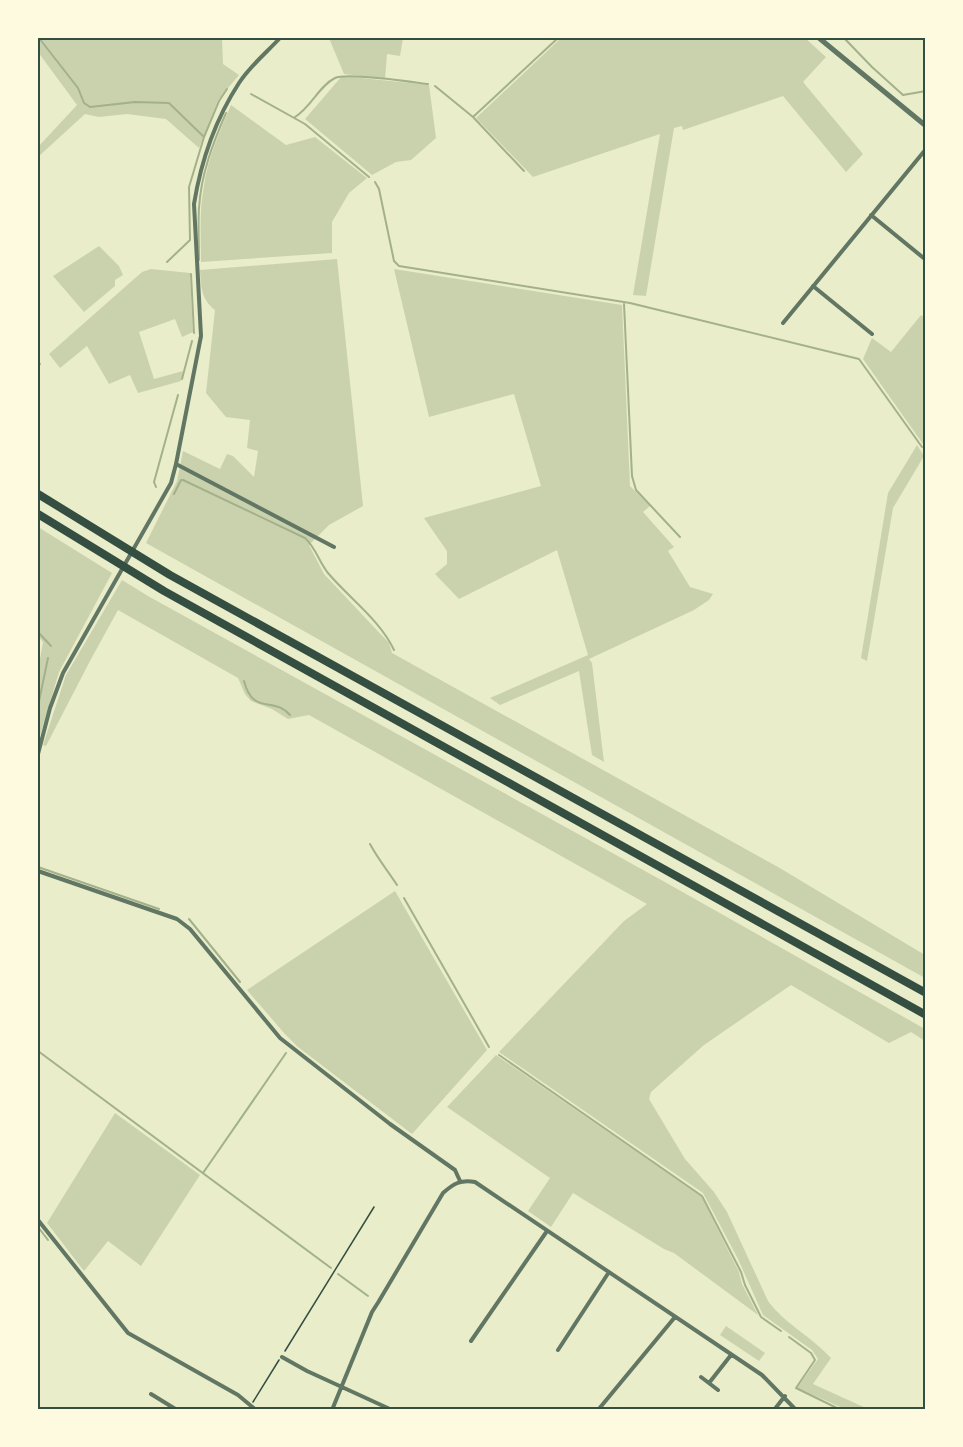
<svg xmlns="http://www.w3.org/2000/svg" width="963" height="1447" font-family="'Source Sans 3',sans-serif">
<style>
.green{fill:#cad2ad}
.lines{fill:none;stroke-linecap:round;stroke-linejoin:round}
.stream{stroke:#a3b18a;stroke-width:2}
.path{stroke:#344e41;stroke-width:1.5}
.minor{stroke:#617663;stroke-width:4}
.tertiary{stroke:#617663;stroke-width:5}
.motorway{stroke:#344e41;stroke-width:8}
.neatline{fill:none;stroke:#344e41;stroke-width:2}
</style>
<rect width="100%" height="100%" fill="#e9edc9"/>
<path class="green" d="M 38,38 L 222,38 L 223,64 L 239,75 L 218,100 L 199,148 L 166,119 L 127,114 L 99,117 L 85,114 L 38,157 L 38,147 L 77,105 L 38,52 Z
M 329,38 L 403,38 L 400,56 L 387,54 L 385,79 L 344,74 Z
M 561,38 L 805,38 L 826,57 L 803,82 L 863,154 L 846,172 L 783,96 L 683,130 L 682,126 L 674,128 L 646,296 L 633,295 L 660,134 L 533,177 L 476,118 Z
M 342,76 L 429,85 L 436,138 L 411,160 L 396,162 L 372,175 L 305,119 Z
M 231,105 L 286,145 L 315,137 L 367,178 L 349,193 L 332,222 L 332,253 L 201,262 C 201,236 199,211 204,186 C 208,157 220,131 231,105 Z
M 99,246 L 119,266 L 123,275 L 115,280 L 115,286 L 84,312 L 53,276 Z
M 337,259 L 363,506 L 329,525 L 309,545 L 324,574 L 389,643 L 392,653 L 778,867 L 925,955 L 925,978 L 146,543 L 177,481 L 183,451 L 220,469 L 227,454 L 233,456 L 254,477 L 258,451 L 247,448 L 250,420 L 226,417 L 206,393 L 215,310 C 201,299 201,287 200,270 Z
M 151,269 L 190,273 L 193,332 L 182,337 L 175,319 L 139,332 L 154,379 L 183,371 L 181,381 L 138,393 L 130,375 L 109,384 L 87,346 L 60,368 L 49,354 L 142,272 Z
M 394,269 L 622,305 L 630,486 L 650,506 L 643,512 L 674,547 L 668,551 L 690,587 L 713,594 L 709,600 L 694,610 L 589,659 L 592,663 L 604,762 L 592,755 L 579,671 L 500,705 L 490,698 L 588,655 L 557,550 L 459,599 L 435,574 L 447,564 L 447,551 L 424,518 L 541,486 L 514,394 L 429,417 Z
M 921,315 L 926,319 L 926,440 L 923,444 L 863,359 L 872,338 L 891,352 Z
M 917,445 L 924,456 L 893,508 L 867,661 L 861,658 L 888,493 Z
M 38,527 L 112,573 L 59,672 L 38,742 L 38,670 L 43,642 L 38,636 Z
M 122,580 L 148,596 L 663,881 L 925,1029 L 925,1041 L 911,1032 L 889,1043 L 791,985 L 704,1045 L 651,1092 L 649,1099 L 685,1159 L 714,1192 L 727,1212 L 768,1301 C 785,1324 812,1337 831,1358 L 813,1384 L 868,1409 L 845,1409 L 797,1388 L 818,1359 L 812,1350 L 763,1315 L 738,1259 L 703,1193 L 499,1052 L 624,921 L 647,904 L 309,715 L 288,719 L 272,709 L 251,701 L 245,694 L 238,678 L 118,610 L 91,659 L 46,746 L 43,745 L 66,675 Z
M 395,891 L 487,1050 L 412,1134 L 298,1047 L 284,1033 L 247,990 Z
M 496,1055 L 701,1196 L 739,1272 L 742,1284 L 758,1315 L 674,1253 L 664,1249 L 573,1193 L 551,1227 L 528,1211 L 550,1178 L 447,1107 Z
M 115,1113 L 200,1175 L 141,1266 L 108,1241 L 84,1271 L 47,1223 Z
M 726,1326 L 765,1353 L 759,1361 L 720,1335 Z"/>
<g class="lines">
<path class="stream" d="M 39,38 L 78,88 L 84,103 L 90,107 L 135,102 L 169,103 L 204,137
M 844,38 L 872,67 L 903,95 L 926,91
M 435,86 L 473,117 L 558,38
M 251,94 L 305,124 L 369,177
M 295,117 C 311,107 319,86 335,78 C 346,72 412,82 428,84
M 473,117 L 524,171
M 375,182 L 379,189 L 394,261 L 399,266 L 630,303 L 859,359 L 922,447
M 199,260 C 199,243 198,225 199,208 C 201,174 213,143 226,113
M 167,262 L 190,240 L 189,187 L 204,137 L 219,101 L 227,89
M 191,274 L 194,333
M 624,304 L 632,476 L 636,490 L 680,537
M 38,366 L 40,364
M 182,379 L 192,341
M 924,451 L 926,453
M 156,487 L 154,482 L 178,395
M 174,494 L 181,480 L 183,480 L 305,538 C 316,548 319,562 328,573 C 350,599 380,620 394,650
M 38,632 L 51,646
M 244,681 C 253,716 274,696 290,715
M 38,706 L 48,658
M 370,844 C 378,859 388,871 397,885
M 38,867 L 159,909
M 404,898 L 489,1047
M 189,919 L 240,982
M 38,1051 L 331,1268
M 499,1055 L 702,1196 L 741,1272 L 745,1285 L 761,1317 L 781,1331
M 203,1173 L 286,1053
M 38,1227 L 48,1240
M 338,1274 L 368,1296
M 789,1337 L 811,1353 L 815,1360 L 796,1388 L 841,1410"/>
<path class="path" d="M 285,1351 L 374,1207
M 253,1402 L 279,1360"/>
<path class="minor" d="M 871,215 L 926,260
M 813,286 L 872,334
M 783,323 L 926,149
M 176,464 L 334,547
M 38,754 L 50,708 L 63,673 L 171,483 L 176,464 L 201,336 L 194,204 C 201,161 215,120 239,83 C 250,66 267,52 280,38
M 38,871 L 177,919 L 190,929 L 280,1038 L 390,1124 L 455,1170 L 460,1181
M 38,1220 L 128,1333 L 238,1395 L 256,1410
M 471,1341 L 547,1231
M 558,1350 L 609,1272
M 282,1357 L 307,1371 L 392,1410
M 701,1377 L 718,1390
M 709,1383 L 731,1355
M 151,1394 L 177,1410
M 332,1410 L 372,1312 L 379,1301 L 443,1193 C 453,1184 461,1179 475,1182 L 762,1375 L 796,1410
M 598,1410 L 675,1317
M 774,1410 L 785,1396"/>
<path class="tertiary" d="M 819,38 L 926,126"/>
<path class="motorway" d="M 38,494 L 170,575 L 926,993
M 38,514 L 164,591 L 926,1015"/>
</g>
<rect width="963" height="1447" fill="none" stroke="#fefae0" stroke-width="78"/>
<rect x="39" y="39" width="885" height="1369" class="neatline"/>
</svg>
